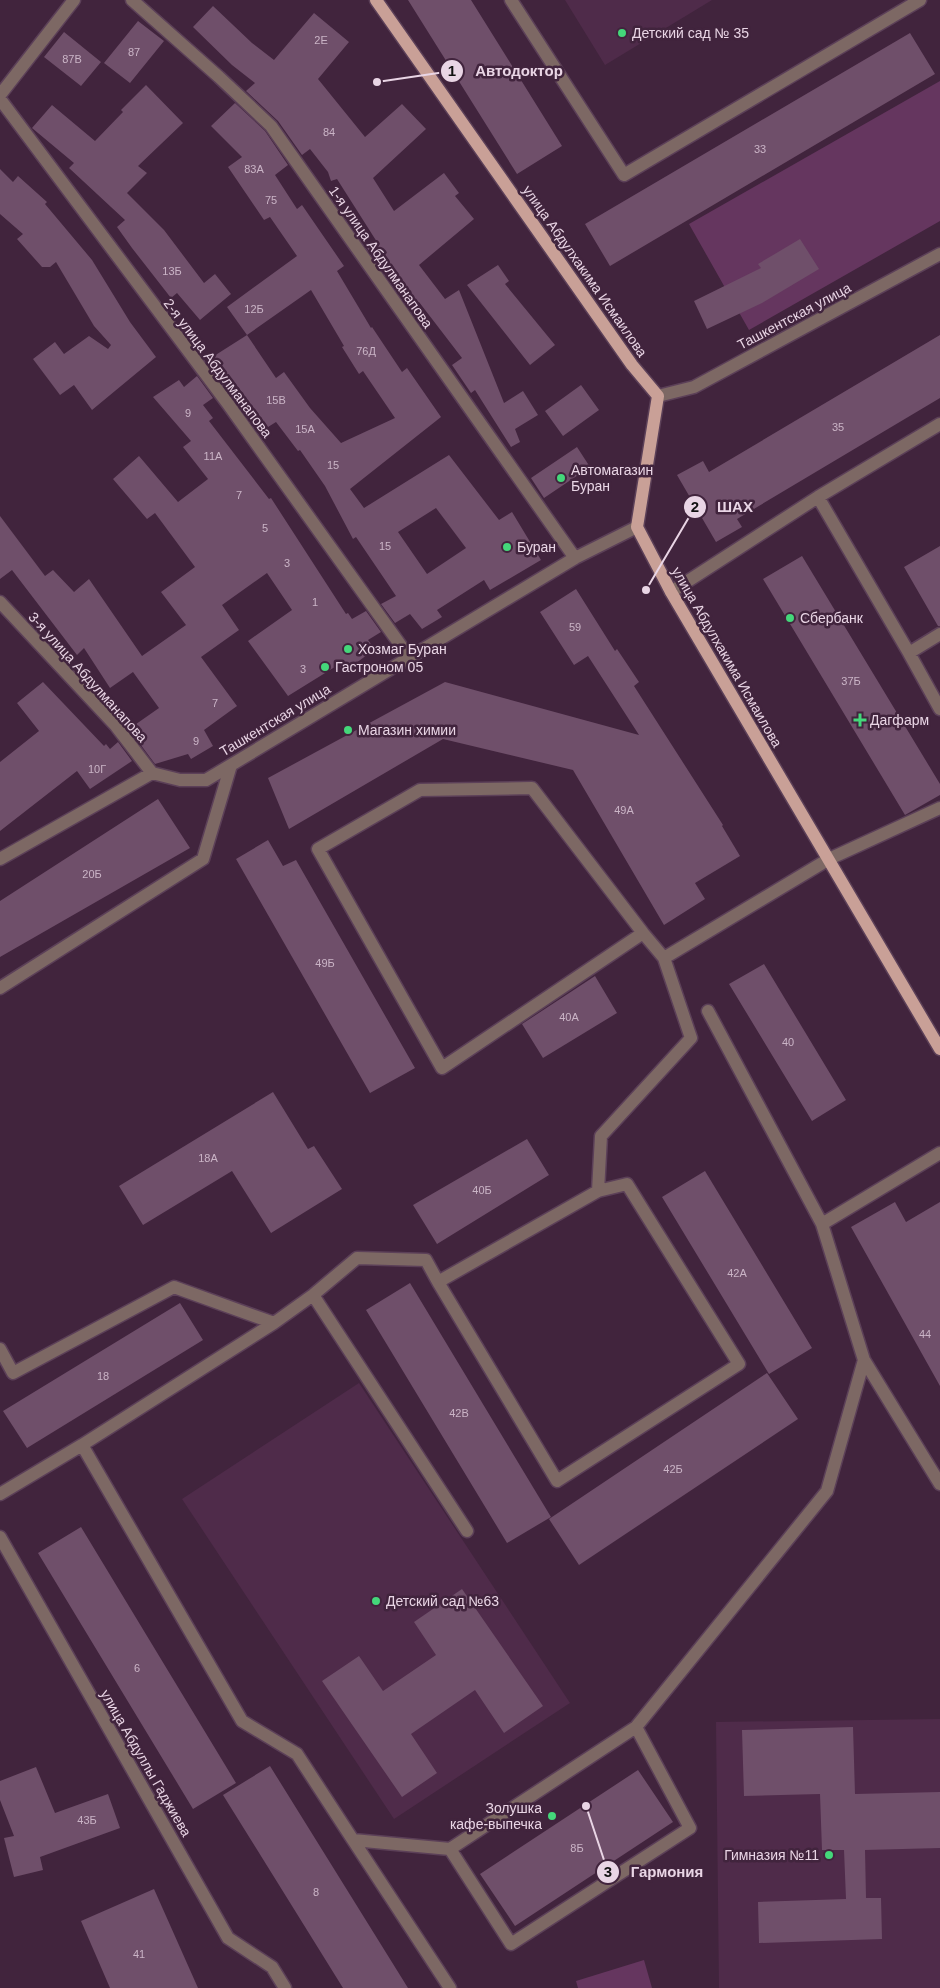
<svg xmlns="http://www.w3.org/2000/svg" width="940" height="1988" font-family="Arial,sans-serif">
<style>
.built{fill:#4f2b4a}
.green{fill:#65365f}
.building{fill:#6f4f6a;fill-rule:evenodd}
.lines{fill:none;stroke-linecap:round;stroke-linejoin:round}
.minor-casing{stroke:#5c4058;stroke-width:15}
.major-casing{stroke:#5c4058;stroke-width:15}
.minor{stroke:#7d6864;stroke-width:12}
.major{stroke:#c9a097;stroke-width:12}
.poi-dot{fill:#44d77a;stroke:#41243d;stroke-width:2}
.labels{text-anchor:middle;stroke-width:5;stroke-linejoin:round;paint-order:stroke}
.number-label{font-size:11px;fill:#cab4c6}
.poi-label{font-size:14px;fill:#e9d5e5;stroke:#41243d;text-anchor:start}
.street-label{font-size:14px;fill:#e9d5e5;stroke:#41243d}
.leader{fill:none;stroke:#e9d5e5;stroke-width:2}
.callout-dot{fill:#e9d5e5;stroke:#41243d;stroke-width:2}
.mark-label{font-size:15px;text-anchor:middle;font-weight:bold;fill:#111}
.callout-label{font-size:15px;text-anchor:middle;font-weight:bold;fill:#e9d5e5;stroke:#41243d;stroke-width:5;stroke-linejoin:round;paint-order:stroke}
</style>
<rect width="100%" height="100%" fill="#41243d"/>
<path class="built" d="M 565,0 L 712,0 L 605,65 Z
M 359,1383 L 570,1703 L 394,1819 L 182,1499 Z
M 940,1719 L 940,1988 L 719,1988 L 716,1722 Z"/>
<path class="green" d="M 940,81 L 940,221 L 749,330 L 689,224 Z
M 644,1960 L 652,1988 L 578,1988 L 576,1981 Z"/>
<path class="building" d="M 408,0 L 471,0 L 562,146 L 517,174 Z
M 213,6 L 252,43 L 274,60 L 314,13 L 349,42 L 318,79 L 365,137 L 402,104 L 426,129 L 373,178 L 394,211 L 444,173 L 459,193 L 455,196 L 474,219 L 419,265 L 445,299 L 459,290 L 504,403 L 523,391 L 538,415 L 515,429 L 520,442 L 511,447 L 475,390 L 471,393 L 452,365 L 462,358 L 419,302 L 412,307 L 367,248 L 377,242 L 337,179 L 331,181 L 328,172 L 310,149 L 302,155 L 278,121 L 246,91 L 255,83 L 232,65 L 193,27 Z
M 138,21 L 164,41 L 130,83 L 104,63 Z
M 64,32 L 101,62 L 81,86 L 44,57 Z
M 910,33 L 935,74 L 610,266 L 585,224 Z
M 146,85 L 183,123 L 138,166 L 147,173 L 127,193 L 164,230 L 204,283 L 215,274 L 231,294 L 200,320 L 177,293 L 171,298 L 132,248 L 117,227 L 125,220 L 69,168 L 74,163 L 32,128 L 52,105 L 95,141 L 123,112 L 121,110 Z
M 235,103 L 265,131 L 288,165 L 275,175 L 297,209 L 302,205 L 344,266 L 337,271 L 371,328 L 372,327 L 402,372 L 407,368 L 441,417 L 350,489 L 364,508 L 449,455 L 499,520 L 512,512 L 541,560 L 490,590 L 484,580 L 437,610 L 442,617 L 422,629 L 410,614 L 395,623 L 381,604 L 396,596 L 356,537 L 353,539 L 325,486 L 300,450 L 298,451 L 276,422 L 268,427 L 235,383 L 227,389 L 209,365 L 215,359 L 214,356 L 247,335 L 227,307 L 297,256 L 270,217 L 264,220 L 228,167 L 242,157 L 211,126 ZM 311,290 L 344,346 L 342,347 L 359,374 L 363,371 L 395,418 L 341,443 L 310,408 L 284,372 L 276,378 L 247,335 ZM 436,508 L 466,548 L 427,574 L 398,532 Z
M 0,169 L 13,182 L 18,176 L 47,202 L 45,204 L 92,260 L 130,322 L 156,357 L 92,410 L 74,385 L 60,395 L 33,359 L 55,342 L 64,354 L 89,336 L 108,349 L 111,345 L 94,326 L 56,262 L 50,267 L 42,267 L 17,239 L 23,234 L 0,214 Z
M 800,239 L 819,269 L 762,303 L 707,329 L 694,301 L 761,268 L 758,264 Z
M 498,265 L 509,281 L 505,284 L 555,345 L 530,365 L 467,285 Z
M 940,335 L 940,398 L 737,519 L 742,527 L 716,542 L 677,475 L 703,461 L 709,472 Z
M 197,376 L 213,398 L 203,405 L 213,418 L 209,421 L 269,499 L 271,498 L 346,614 L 348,613 L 352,619 L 366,611 L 381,632 L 368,640 L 375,649 L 344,672 L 338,665 L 288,696 L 248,641 L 292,610 L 267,573 L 222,605 L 239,630 L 201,657 L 237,706 L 204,730 L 213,746 L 191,759 L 188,754 L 155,764 L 129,729 L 159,708 L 133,672 L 110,688 L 84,648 L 77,655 L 12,570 L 0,579 L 0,516 L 45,576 L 53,570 L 74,592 L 89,579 L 142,656 L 186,625 L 161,592 L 195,567 L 155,513 L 147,519 L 113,479 L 139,456 L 178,502 L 208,479 L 183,447 L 191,441 L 153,397 L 179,380 L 184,387 Z
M 581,385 L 599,410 L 563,436 L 545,411 Z
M 577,447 L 590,467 L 544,498 L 531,478 Z
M 940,546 L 940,626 L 938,626 L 904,567 Z
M 802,556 L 940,784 L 940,795 L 905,815 L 763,579 Z
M 576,589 L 615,651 L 617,649 L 639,682 L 634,686 L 723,825 L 722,826 L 740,856 L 695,883 L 705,899 L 664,925 L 573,770 L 443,739 L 289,829 L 268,778 L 445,682 L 639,735 L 588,656 L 574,665 L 540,612 Z
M 43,682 L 104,746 L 106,744 L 110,749 L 118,742 L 132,761 L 90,789 L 77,771 L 0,831 L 0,762 L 39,731 L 17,703 Z
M 158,799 L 190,848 L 0,957 L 0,901 Z
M 268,840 L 283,866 L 296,860 L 415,1068 L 370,1093 L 236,859 Z
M 764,964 L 846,1100 L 812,1121 L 729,984 Z
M 595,976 L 617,1013 L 543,1058 L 522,1024 Z
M 273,1092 L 308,1149 L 314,1146 L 342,1189 L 271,1233 L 232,1171 L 143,1225 L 119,1186 Z
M 527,1139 L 549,1175 L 437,1244 L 413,1205 Z
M 705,1171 L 812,1348 L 769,1374 L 662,1197 Z
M 895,1202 L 906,1222 L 940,1202 L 940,1386 L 851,1227 Z
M 410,1283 L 551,1517 L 507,1543 L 366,1310 Z
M 180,1303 L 203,1340 L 27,1448 L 3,1411 Z
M 767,1373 L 798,1419 L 579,1565 L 549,1519 Z
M 81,1527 L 236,1783 L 193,1809 L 38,1553 Z
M 462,1589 L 543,1706 L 504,1733 L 475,1690 L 411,1734 L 437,1773 L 402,1797 L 322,1681 L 359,1656 L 383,1691 L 436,1655 L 414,1622 Z
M 853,1727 L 855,1794 L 940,1792 L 940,1848 L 865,1850 L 866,1898 L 881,1898 L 882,1939 L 759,1943 L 758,1902 L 846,1899 L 844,1850 L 822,1850 L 820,1794 L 744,1796 L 742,1730 Z
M 270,1766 L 408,1988 L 343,1988 L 223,1795 Z
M 36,1767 L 55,1813 L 108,1794 L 120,1828 L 40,1857 L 43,1870 L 14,1877 L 4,1838 L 14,1836 L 0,1800 L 0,1781 Z
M 638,1770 L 673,1822 L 515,1926 L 480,1874 Z
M 154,1889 L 198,1988 L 110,1988 L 81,1921 Z"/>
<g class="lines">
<defs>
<path id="minor" d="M 132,0 L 219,77 L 271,126 L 575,558
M 511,0 L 624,175 L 920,0
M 0,95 L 74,0
M 0,99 L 228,404 L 409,657
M 658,396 L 694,387 L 940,254
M 818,497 L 940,424
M 671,592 L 818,497 L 909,653 L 940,634
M 0,602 L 116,726 L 152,773
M 909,653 L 940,709
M 0,859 L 152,773 L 180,780 L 206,780 L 575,558 L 637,527
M 643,933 L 442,1068 L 318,849 L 420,790 L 532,788 L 643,933 L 664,958
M 0,988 L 203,859 L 231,765
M 708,1011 L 822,1224
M 438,1282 L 557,1481 L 739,1364 L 627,1184 L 598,1191
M 313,1295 L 467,1531
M 0,1349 L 13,1373 L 174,1287 L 274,1323
M 864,1360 L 940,1484
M 82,1445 L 242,1721 L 297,1754 L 353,1840 L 450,1849 L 636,1727 L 827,1491 L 864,1360 L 822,1224 L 940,1153
M 0,1494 L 82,1445 L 274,1323 L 313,1295 L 357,1258 L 426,1260 L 438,1282 L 598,1191 L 601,1136 L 691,1038 L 664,958 L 829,859 L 940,808
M 0,1537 L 228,1938 L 272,1967 L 285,1988
M 353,1840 L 450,1988
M 450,1849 L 511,1944 L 690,1828 L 636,1727"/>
<path id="major" d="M 376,0 L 632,365 L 658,396 L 637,527 L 671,592 L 940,1049"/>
</defs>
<use href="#minor" class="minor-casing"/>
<use href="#major" class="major-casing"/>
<use href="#minor" class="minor"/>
<use href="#major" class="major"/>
</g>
<g class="poi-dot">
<circle cx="622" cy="33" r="5"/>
<circle cx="561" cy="478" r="5"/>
<circle cx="507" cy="547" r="5"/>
<circle cx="790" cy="618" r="5"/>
<circle cx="348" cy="649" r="5"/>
<circle cx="325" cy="667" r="5"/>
<path d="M857.5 712.5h5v5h5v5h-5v5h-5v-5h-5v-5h5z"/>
<circle cx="348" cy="730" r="5"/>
<circle cx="376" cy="1601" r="5"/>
<circle cx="552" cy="1816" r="5"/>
<circle cx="829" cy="1855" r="5"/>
</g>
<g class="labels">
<g class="number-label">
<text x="321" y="44">2Е</text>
<text x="134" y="56">87</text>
<text x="72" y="63">87В</text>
<text x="329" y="136">84</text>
<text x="760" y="153">33</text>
<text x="254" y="173">83А</text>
<text x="271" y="204">75</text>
<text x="172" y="275">13Б</text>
<text x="254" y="313">12Б</text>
<text x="366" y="355">76Д</text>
<text x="276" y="404">15В</text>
<text x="188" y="417">9</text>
<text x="838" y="431">35</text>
<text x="305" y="433">15А</text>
<text x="213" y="460">11А</text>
<text x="333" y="469">15</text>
<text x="239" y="499">7</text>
<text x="265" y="532">5</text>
<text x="385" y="550">15</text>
<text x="287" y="567">3</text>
<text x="315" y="606">1</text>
<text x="575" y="631">59</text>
<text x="303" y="673">3</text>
<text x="851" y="685">37Б</text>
<text x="215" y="707">7</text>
<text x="196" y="745">9</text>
<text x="97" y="773">10Г</text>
<text x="624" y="814">49А</text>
<text x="92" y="878">20Б</text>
<text x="325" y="967">49Б</text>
<text x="569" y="1021">40А</text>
<text x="788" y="1046">40</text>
<text x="208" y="1162">18А</text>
<text x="482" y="1194">40Б</text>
<text x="737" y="1277">42А</text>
<text x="925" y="1338">44</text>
<text x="103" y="1380">18</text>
<text x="459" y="1417">42В</text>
<text x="673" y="1473">42Б</text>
<text x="137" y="1672">6</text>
<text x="87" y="1824">43Б</text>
<text x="577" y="1852">8Б</text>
<text x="316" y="1896">8</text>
<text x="139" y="1958">41</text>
</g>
<g class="poi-label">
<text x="632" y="38">Детский сад № 35</text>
<text x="571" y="475">Автомагазин<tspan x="571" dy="16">Буран</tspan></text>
<text x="517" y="552">Буран</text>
<text x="800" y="623">Сбербанк</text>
<text x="358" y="654">Хозмаг Буран</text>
<text x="335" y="672">Гастроном 05</text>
<text x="870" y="725">Дагфарм</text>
<text x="358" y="735">Магазин химии</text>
<text x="386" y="1606">Детский сад №63</text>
<text x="542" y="1813" text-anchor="end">Золушка<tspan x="542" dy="16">кафе-выпечка</tspan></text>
<text x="819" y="1860" text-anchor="end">Гимназия №11</text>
</g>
<g class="street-label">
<text transform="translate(381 257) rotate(55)" y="5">1-я улица Абдулманапова</text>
<text transform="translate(585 271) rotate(55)" y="5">улица Абдулхакима Исмаилова</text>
<text transform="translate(794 316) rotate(-28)" y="5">Ташкентская улица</text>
<text transform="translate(218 368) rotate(53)" y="5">2-я улица Абдулманапова</text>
<text transform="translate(727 657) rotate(60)" y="5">улица Абдулхакима Исмаилова</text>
<text transform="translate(88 677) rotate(48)" y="5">3-я улица Абдулманапова</text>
<text transform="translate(275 720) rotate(-31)" y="5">Ташкентская улица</text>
<text transform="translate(146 1763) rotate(60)" y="5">улица Абдуллы Гаджиева</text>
</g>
</g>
<path class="leader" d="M377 82L452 71M646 590L695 507M586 1806L608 1872"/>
<g class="callout-dot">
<circle cx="377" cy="82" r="5"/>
<circle cx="646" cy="590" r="5"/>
<circle cx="586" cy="1806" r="5"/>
<circle cx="452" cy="71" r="12"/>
<circle cx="695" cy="507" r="12"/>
<circle cx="608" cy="1872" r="12"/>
</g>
<g class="mark-label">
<text x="452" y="76">1</text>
<text x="695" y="512">2</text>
<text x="608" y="1877">3</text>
</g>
<g class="callout-label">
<text x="519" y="76">Автодоктор</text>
<text x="735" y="512">ШАХ</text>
<text x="667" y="1877">Гармония</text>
</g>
</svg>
